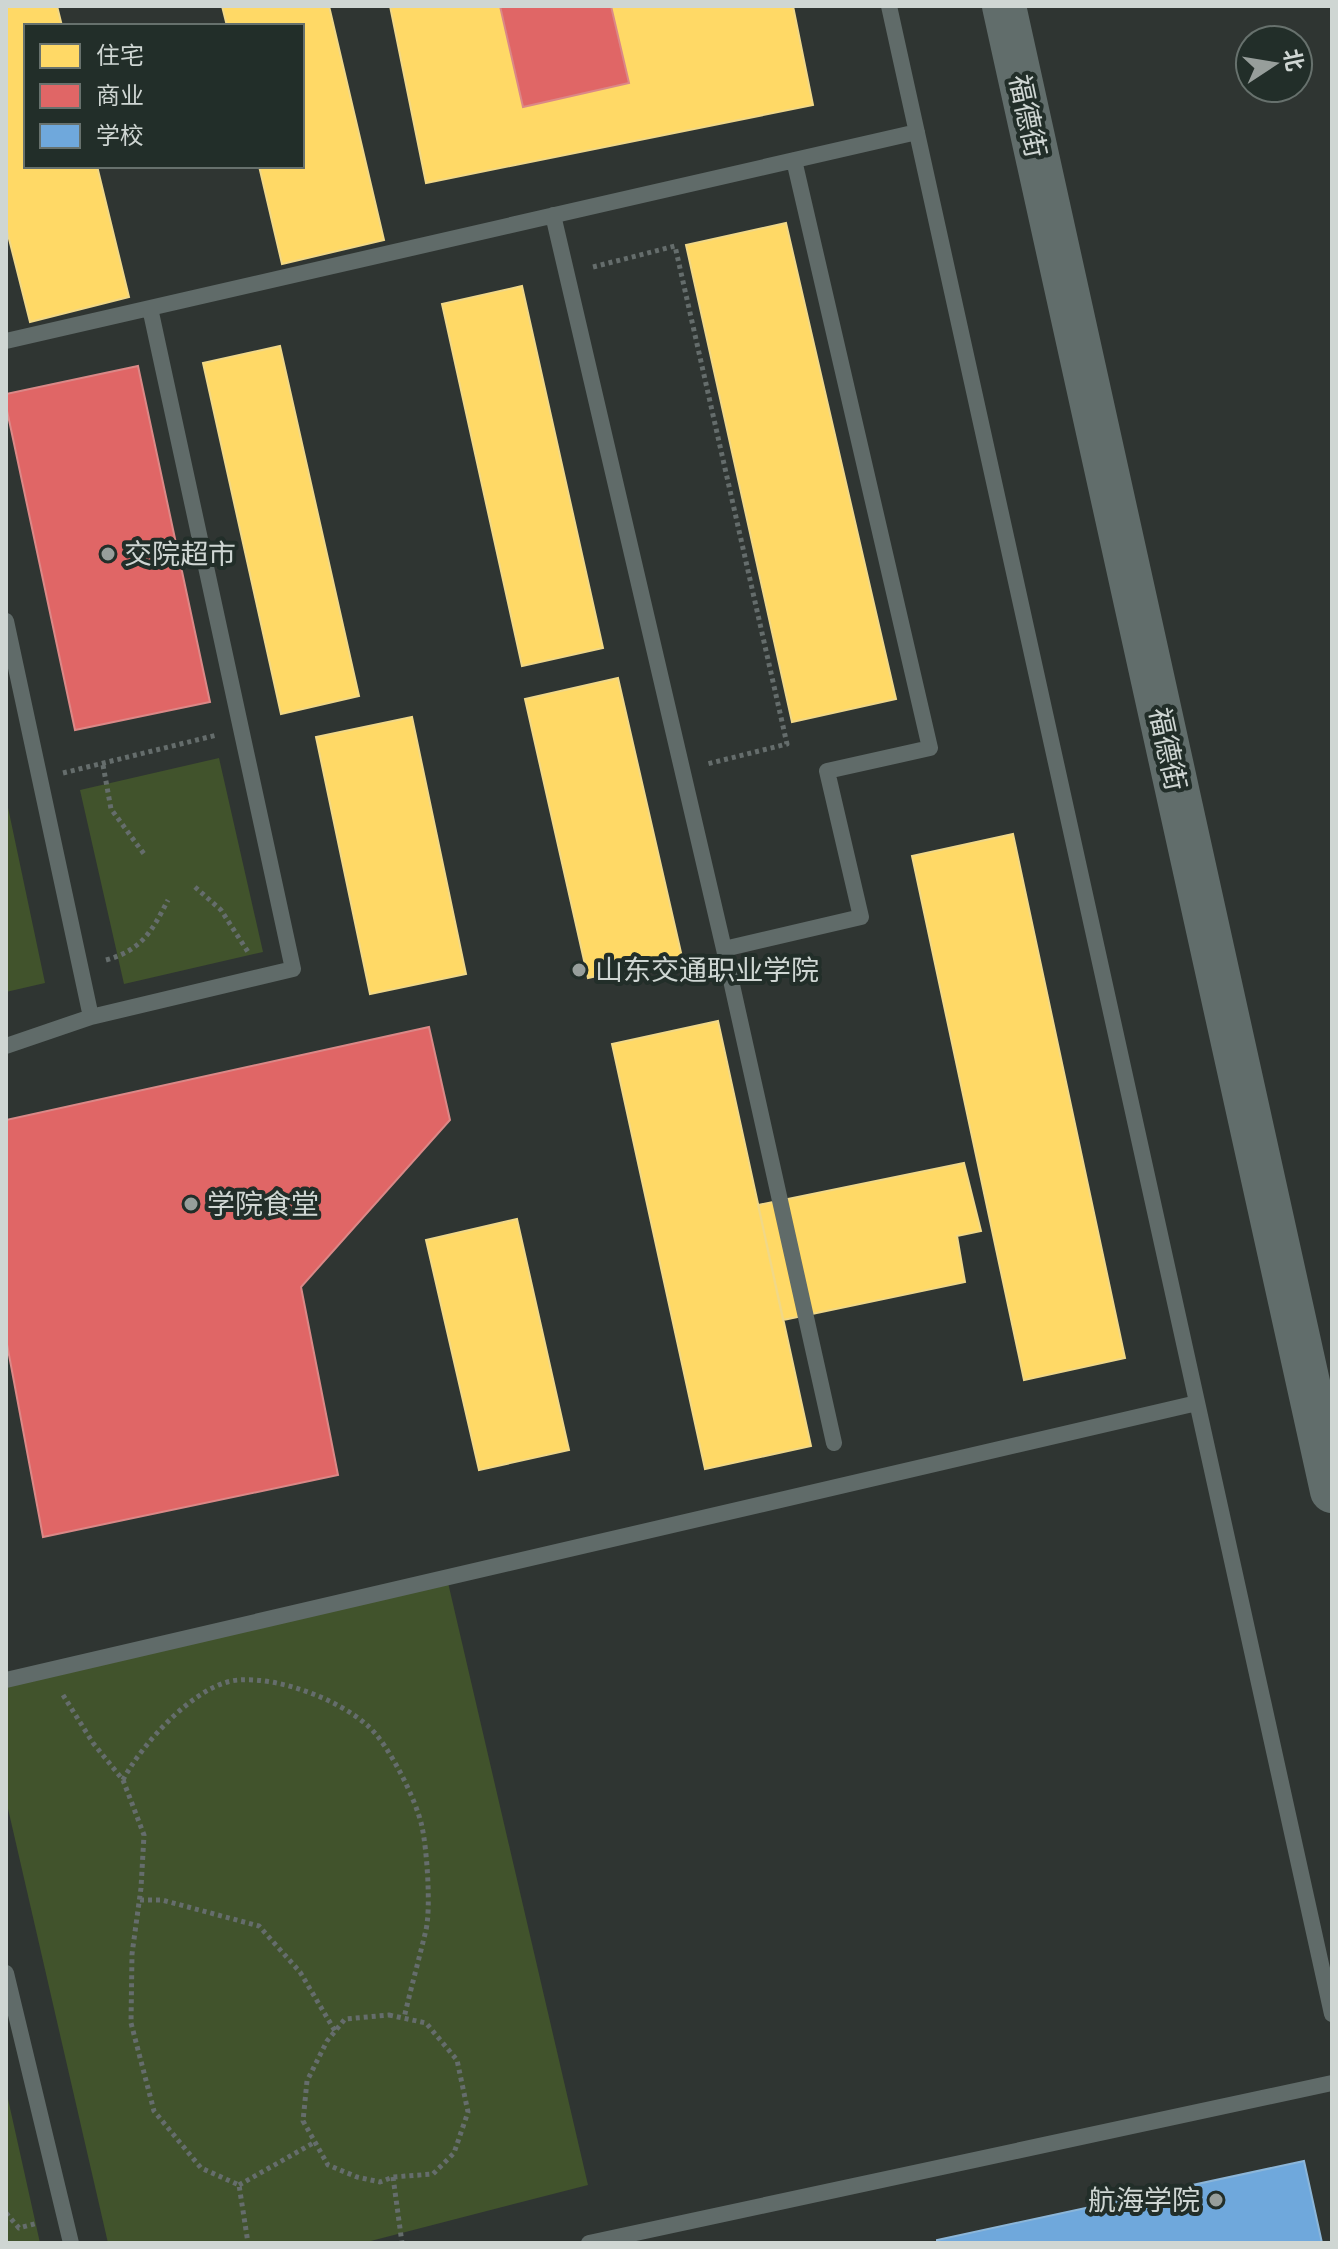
<svg xmlns="http://www.w3.org/2000/svg" width="1338" height="2249" font-family="Mulish,'Noto Sans SC',sans-serif">
<style>
.green{fill:#41532c}
.homes{fill:#ffd966;stroke:#f1d887;stroke-width:2}
.shops{fill:#e06666;stroke:#db8887;stroke-width:2}
.schools{fill:#6fa8dc;stroke:#8cb6d9;stroke-width:2}
.lines{fill:none;stroke-linecap:round;stroke-linejoin:round}
.path{stroke:#656d6c;stroke-width:5;stroke-dasharray:4 4;stroke-linecap:butt}
.lane{stroke:#606b69;stroke-width:16}
.secondary{stroke:#616d6b;stroke-width:44}
.poi-dot{fill:#979e9b;stroke:#222e29;stroke-width:3}
.labels{text-anchor:middle;stroke-width:8;stroke-linejoin:round;paint-order:stroke}
.street-label{font-size:28px;fill:#cfd6d3;stroke:#222e29}
.poi-label{font-size:28px;fill:#cfd6d3;stroke:#222e29;text-anchor:start}
</style>
<rect width="100%" height="100%" fill="#2f3532"/>
<path class="green" d="M 219,758 L 263,952 L 124,984 L 80,790 Z
M 6,798 L 45,983 L 6,992 Z
M 446,1574 L 588,2185 L 363,2243 L 108,2243 L 6,1800 L 6,1682 Z
M 6,2090 L 40,2243 L 6,2243 Z"/>
<path class="homes" d="M 6,6 L 57,6 L 62,26 L 26,26 L 26,166 L 97,166 L 129,297 L 30,322 L 6,227 Z
M 222,6 L 329,6 L 384,240 L 282,264 L 259,166 L 302,166 L 302,26 L 227,26 Z
M 390,6 L 793,6 L 813,105 L 426,183 Z
M 786,223 L 896,699 L 792,722 L 686,245 Z
M 522,286 L 603,648 L 522,666 L 442,304 Z
M 280,346 L 359,696 L 281,714 L 203,363 Z
M 618,678 L 682,957 L 588,978 L 525,699 Z
M 412,717 L 466,974 L 370,994 L 316,737 Z
M 1013,834 L 1125,1358 L 1024,1380 L 912,856 Z
M 718,1021 L 811,1446 L 705,1469 L 612,1044 Z
M 964,1163 L 981,1231 L 957,1236 L 965,1282 L 783,1320 L 758,1205 Z
M 517,1219 L 569,1450 L 479,1470 L 426,1240 Z"/>
<path class="shops" d="M 500,6 L 611,6 L 629,83 L 523,107 Z
M 138,366 L 210,702 L 75,730 L 6,406 L 6,394 Z
M 429,1027 L 450,1120 L 301,1287 L 338,1475 L 43,1537 L 6,1339 L 6,1120 Z"/>
<path class="schools" d="M 1304,2161 L 1322,2243 L 937,2243 L 937,2240 Z"/>
<g class="lines">
<path class="path" d="M 593,267 L 675,246 L 787,744 L 707,764
M 103,765 L 111,809 L 144,854
M 63,773 L 217,735
M 195,887 L 221,910 L 248,952
M 106,960 C 142,950 152,931 168,900
M 63,1695 L 93,1743 L 123,1780 L 144,1835 L 141,1888 L 132,1954 L 131,2023 L 154,2111 L 201,2168 L 239,2185 L 248,2243
M 123,1780 C 141,1745 197,1682 239,1680 C 279,1677 338,1699 368,1726 C 388,1743 417,1801 422,1827 C 427,1849 431,1908 426,1930 C 419,1959 411,1988 404,2018
M 140,1900 L 162,1900 L 259,1926 L 300,1972 L 335,2031
M 389,2015 L 426,2023 L 457,2060 L 468,2112 L 454,2153 L 433,2174 L 393,2177 L 380,2182 L 357,2177 L 328,2165 L 303,2121 L 307,2081 L 327,2041 L 345,2019 Z
M 393,2177 L 402,2243
M 239,2185 L 315,2142
M 6,2213 L 19,2228 L 38,2223"/>
<path class="lane" d="M 889,6 L 1332,2014
M 553,215 L 724,949 L 834,1443
M 6,341 L 917,132
M 6,621 L 91,1017
M 724,949 L 861,917 L 827,771 L 930,748 L 794,160
M 6,1046 L 91,1017 L 293,969 L 150,308
M 6,1680 L 1197,1403
M 6,1973 L 71,2243
M 589,2243 L 1332,2083"/>
<path class="secondary" d="M 1004,6 L 1332,1491"/>
</g>
<g class="poi-dot">
<circle cx="108" cy="554" r="8"/>
<circle cx="579" cy="970" r="8"/>
<circle cx="191" cy="1204" r="8"/>
<circle cx="1216" cy="2200" r="8"/>
</g>
<g class="labels">
<g class="street-label">
<text transform="translate(1028 116) rotate(78)" y="10">福德街</text>
<text transform="translate(1168 749) rotate(78)" y="10">福德街</text>
</g>
<g class="poi-label">
<text x="124" y="564">交院超市</text>
<text x="595" y="980">山东交通职业学院</text>
<text x="207" y="1214">学院食堂</text>
<text x="1200" y="2210" text-anchor="end">航海学院</text>
</g>
</g>
<rect width="1338" height="2249" fill="none" stroke="#cfd6d3" stroke-width="16"/>
<rect x="24" y="24" width="280" height="144" fill="#222e29" stroke="#67716d" stroke-width="2"/>
<rect x="40" y="44" width="40" height="24" fill="#ffd966" stroke="#67716d" stroke-width="2"/>
<text x="96" y="64" font-size="24" fill="#cfd6d3">住宅</text>
<rect x="40" y="84" width="40" height="24" fill="#e06666" stroke="#67716d" stroke-width="2"/>
<text x="96" y="104" font-size="24" fill="#cfd6d3">商业</text>
<rect x="40" y="124" width="40" height="24" fill="#6fa8dc" stroke="#67716d" stroke-width="2"/>
<text x="96" y="144" font-size="24" fill="#cfd6d3">学校</text>
<g transform="translate(1274 64) rotate(78)"><circle r="38" fill="#222e29" stroke="#67716d" stroke-width="2"/>
<path d="M0-6L14 30L0 20L-14 30Z" fill="#979e9b"/>
<text y="-12" font-size="22" font-weight="bold" text-anchor="middle" fill="#cfd6d3">北</text>
</g>
</svg>
